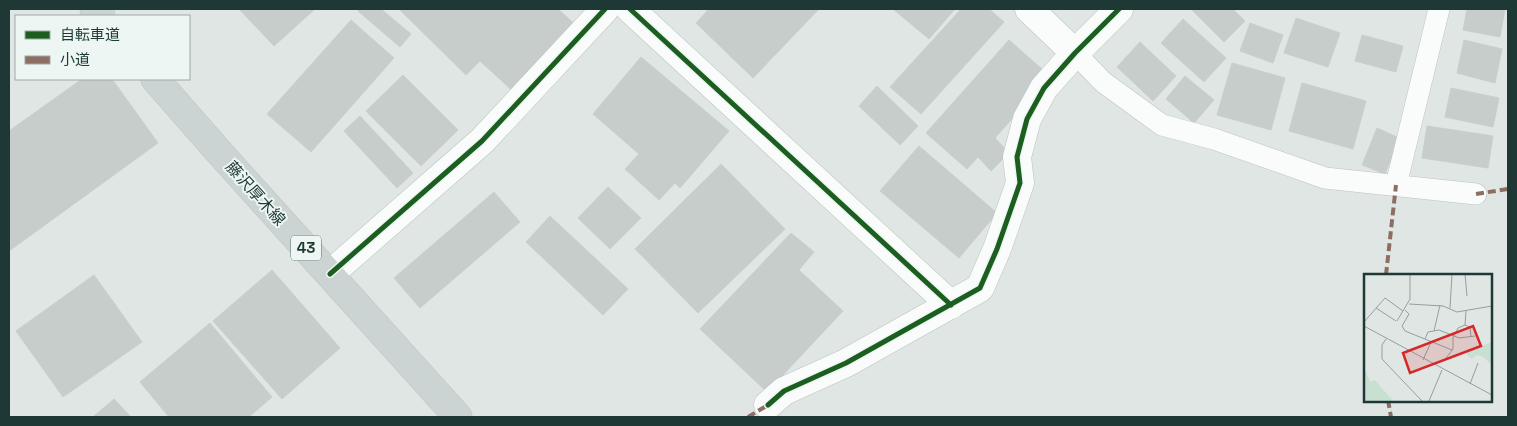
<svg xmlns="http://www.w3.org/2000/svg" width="1517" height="426" font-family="'Space Grotesk','Noto Sans JP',sans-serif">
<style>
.building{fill:#c7cdcb;stroke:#c9cfcd}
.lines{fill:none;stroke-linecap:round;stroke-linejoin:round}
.lane-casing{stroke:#bdc3c1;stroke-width:22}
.street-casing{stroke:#bdc3c1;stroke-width:29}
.primary-casing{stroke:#bac3c2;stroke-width:29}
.lane{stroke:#fafbfb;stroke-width:21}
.street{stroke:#fafbfb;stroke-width:28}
.primary{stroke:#cbd4d3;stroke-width:28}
.quiet{stroke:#8d6e63;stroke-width:4;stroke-dasharray:8 4;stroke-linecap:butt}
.cycleway-casing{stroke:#edf6f3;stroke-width:8}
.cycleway{stroke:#1b5e20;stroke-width:5}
.labels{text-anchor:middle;stroke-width:4;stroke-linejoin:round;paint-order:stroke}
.shield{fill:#edf6f3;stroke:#5c726e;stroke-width:1}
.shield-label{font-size:15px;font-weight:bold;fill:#1e3935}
.street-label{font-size:16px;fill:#1e3935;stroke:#edf6f3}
.inset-road{fill:none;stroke:#92a19e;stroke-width:1}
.view{fill:#d62828;fill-opacity:0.15;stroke:#d62828;stroke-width:2.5}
.inset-edge{fill:none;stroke:#1e3935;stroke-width:2.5}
</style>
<rect width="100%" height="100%" fill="#e0e6e4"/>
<path class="building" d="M 239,9 L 315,9 L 274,46 Z
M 360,9 L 381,9 L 411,34 L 400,47 L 358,11 Z
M 402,9 L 558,9 L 578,27 L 516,94 L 480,61 L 466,75 L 400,10 Z
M 709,9 L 819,9 L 753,78 L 696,23 Z
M 893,9 L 955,9 L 929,39 Z
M 961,9 L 989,9 L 1004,22 L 921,114 L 890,87 Z
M 1191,9 L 1233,9 L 1245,21 L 1224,42 Z
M 1467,9 L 1505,9 L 1500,37 L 1463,30 Z
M 1296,18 L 1340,33 L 1328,67 L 1284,53 Z
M 1183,19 L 1226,58 L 1204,82 L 1161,43 Z
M 351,20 L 394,58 L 311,152 L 267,114 Z
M 1250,23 L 1283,35 L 1273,63 L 1240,51 Z
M 1362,35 L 1403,46 L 1396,72 L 1355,61 Z
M 1009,40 L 1050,76 L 995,138 L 1009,153 L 991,171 L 978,157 L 967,169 L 926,133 Z
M 1464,40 L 1502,49 L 1495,83 L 1457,73 Z
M 1140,42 L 1176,76 L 1153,101 L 1117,67 Z
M 641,57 L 729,131 L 680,188 L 675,183 L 659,200 L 625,169 L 639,154 L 593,114 Z
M 1232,63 L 1285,78 L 1271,130 L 1217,115 Z
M 403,75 L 458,130 L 421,166 L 366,111 Z
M 1185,76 L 1214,100 L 1194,123 L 1166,99 Z
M 82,79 L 112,79 L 158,143 L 9,251 L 9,131 Z
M 1302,83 L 1366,101 L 1353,149 L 1289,131 Z
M 877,86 L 918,126 L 900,145 L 859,106 Z
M 1451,88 L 1499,98 L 1493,127 L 1445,117 Z
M 360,116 L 413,173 L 397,188 L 344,131 Z
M 1427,126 L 1493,136 L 1488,168 L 1422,158 Z
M 1377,128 L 1399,138 L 1385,174 L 1362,165 Z
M 919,146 L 997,213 L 959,258 L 880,191 Z
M 721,164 L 785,229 L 698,313 L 635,249 Z
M 608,187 L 641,218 L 610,249 L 578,218 Z
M 494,192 L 520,222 L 420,308 L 394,278 Z
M 550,216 L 628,289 L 603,315 L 526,242 Z
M 791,233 L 814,252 L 799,270 L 843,311 L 767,392 L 700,329 Z
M 272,270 L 340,348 L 282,399 L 213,321 Z
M 94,275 L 142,342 L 63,397 L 16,331 Z
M 210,323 L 272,397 L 249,417 L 169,417 L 140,382 Z
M 114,399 L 131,417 L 93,417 Z"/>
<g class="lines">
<defs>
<path id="lane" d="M 1075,53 L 1103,82 L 1162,125 L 1214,139 L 1325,178 L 1476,194
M 1396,185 L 1439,9"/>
<path id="street" d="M 630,9 L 951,305
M 1029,9 L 1075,53
M 330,274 L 482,141 L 605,9
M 768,405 L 784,391 L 846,363 L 980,288 L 997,249 L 1020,183 L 1017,157 L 1027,119 L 1044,88 L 1075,53 L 1119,9"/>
<path id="primary" d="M 94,9 L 101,16
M 155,79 L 219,152 L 458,417"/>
</defs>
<use href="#lane" class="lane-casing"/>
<use href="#street" class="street-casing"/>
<use href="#primary" class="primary-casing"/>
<use href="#lane" class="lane"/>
<use href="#street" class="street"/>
<use href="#primary" class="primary"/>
<path class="quiet" d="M 1476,194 L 1508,189
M 1386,275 L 1396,185
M 1388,400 L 1391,417
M 748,417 L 768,405"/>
<defs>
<path id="cycleway" d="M 630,9 L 951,305
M 330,274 L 482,141 L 605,9
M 768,405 L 784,391 L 846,363 L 980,288 L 997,249 L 1020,183 L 1017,157 L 1027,119 L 1044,88 L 1075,53 L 1119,9"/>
</defs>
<use href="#cycleway" class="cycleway-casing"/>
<use href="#cycleway" class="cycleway"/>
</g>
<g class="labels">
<rect class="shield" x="291" y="235.5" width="30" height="25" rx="4"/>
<g class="shield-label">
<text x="306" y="253">43</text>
</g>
<g class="street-label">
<text transform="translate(256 193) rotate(48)" y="6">藤沢厚木線</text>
</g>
</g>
<g transform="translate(1364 274)">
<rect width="128" height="128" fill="#e0e6e4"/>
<path d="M 127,68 L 127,90 L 119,83 L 113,81 L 108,85 L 103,81 L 103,78 ZM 0,94 L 6,107 L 11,106 L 29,127 L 0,127 Z" fill="#c8e0d2"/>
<path class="inset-road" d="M 101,0 L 103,22M 45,30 L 79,32 L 93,38 L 128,32M 12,34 L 32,47M 86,34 L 88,0M 41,36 L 45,40 L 38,52 L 41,57 L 88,76M 33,47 L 46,25 L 46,0M 0,48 L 21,24 L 39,37M 101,51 L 106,53 L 107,63M 0,52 L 128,121M 70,57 L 76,31M 22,65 L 18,71 L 18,85 L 58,127M 61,65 L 64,58 L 75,56 L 95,64 L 111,62M 82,84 L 89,75 L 89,64 L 94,54 L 101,51 L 102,37M 59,86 L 67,68M 106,110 L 114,89M 65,127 L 78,96"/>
<path class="view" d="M 109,52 L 117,72 L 46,99 L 39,79 Z"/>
<rect width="128" height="128" class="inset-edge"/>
</g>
<rect width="1517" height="426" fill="none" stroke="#1e3935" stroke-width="20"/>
<rect x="15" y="15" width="175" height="65" fill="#edf6f3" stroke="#9aaaa7"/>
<rect x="25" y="31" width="25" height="8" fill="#1b5e20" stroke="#9aaaa7"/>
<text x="60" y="40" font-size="15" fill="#1e3935">自転車道</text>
<rect x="25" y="56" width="25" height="8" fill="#8d6e63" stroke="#9aaaa7"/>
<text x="60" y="65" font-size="15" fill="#1e3935">小道</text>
</svg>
